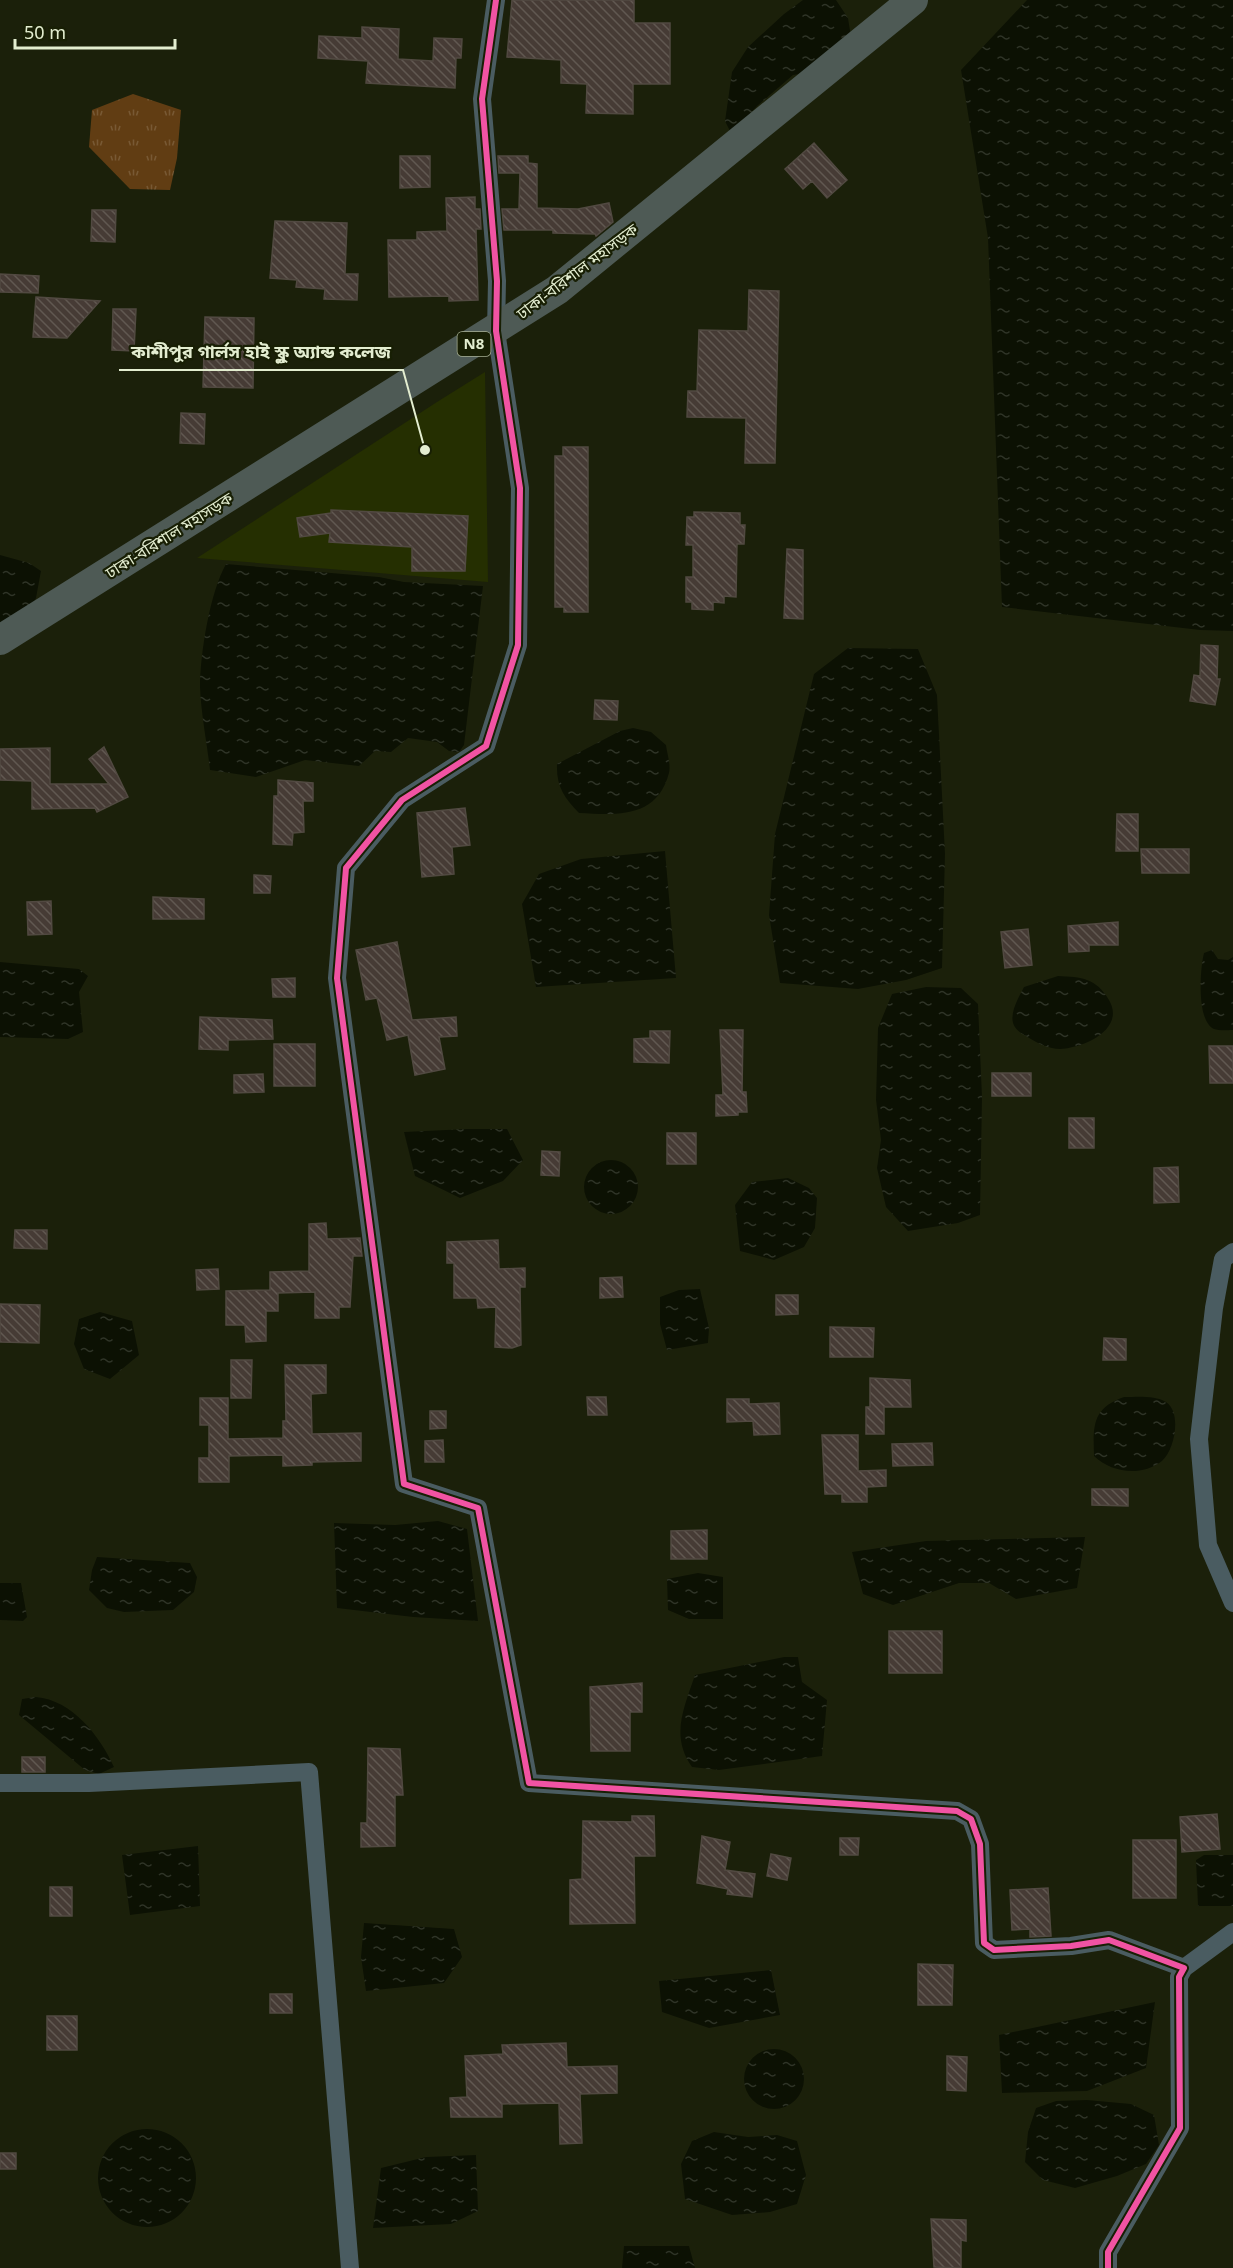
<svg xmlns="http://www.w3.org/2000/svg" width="1233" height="2268" font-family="'Noto Sans','Noto Sans Bengali',sans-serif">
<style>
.built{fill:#252f01;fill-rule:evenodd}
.grass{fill:url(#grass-tufts)}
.water{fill:url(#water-ripples)}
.building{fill:url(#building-back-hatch);stroke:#514941;stroke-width:1.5}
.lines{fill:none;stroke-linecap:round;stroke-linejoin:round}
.minor{stroke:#4a5c61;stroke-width:18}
.trunk{stroke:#4e5a55;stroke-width:30}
.cycleway-casing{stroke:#181f04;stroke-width:10}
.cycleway{stroke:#f153a3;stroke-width:6}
.labels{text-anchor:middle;stroke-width:4.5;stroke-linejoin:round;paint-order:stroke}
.shield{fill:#181f04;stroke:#a6af93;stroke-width:1.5}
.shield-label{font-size:15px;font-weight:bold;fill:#e3edd0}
.street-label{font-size:16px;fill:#e3edd0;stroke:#181f04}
.leader{fill:none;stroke:#e3edd0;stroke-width:2}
.callout-dot{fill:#e3edd0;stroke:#181f04;stroke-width:2}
.callout-label{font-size:18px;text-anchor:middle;font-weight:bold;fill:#e3edd0;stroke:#181f04;stroke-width:4.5;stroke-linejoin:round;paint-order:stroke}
</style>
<defs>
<pattern id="grass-tufts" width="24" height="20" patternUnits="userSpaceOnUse" patternTransform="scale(1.5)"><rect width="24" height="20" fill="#613d13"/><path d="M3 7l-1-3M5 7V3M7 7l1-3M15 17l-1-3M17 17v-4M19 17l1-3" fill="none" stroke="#785934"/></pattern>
<pattern id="water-ripples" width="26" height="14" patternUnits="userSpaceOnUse" patternTransform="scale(1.5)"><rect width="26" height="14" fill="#0c1103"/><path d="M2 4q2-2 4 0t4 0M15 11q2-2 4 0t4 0" fill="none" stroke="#2f3427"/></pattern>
<pattern id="building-back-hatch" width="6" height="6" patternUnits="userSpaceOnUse" patternTransform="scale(1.5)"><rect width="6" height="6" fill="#463b35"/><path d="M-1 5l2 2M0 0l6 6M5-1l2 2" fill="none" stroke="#615851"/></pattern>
</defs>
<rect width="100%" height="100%" fill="#1b200a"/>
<path class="built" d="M 485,372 L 488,582 L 197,558 L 437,402 ZM 331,510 L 393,513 L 391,546 L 330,542 Z"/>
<path class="grass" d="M 133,94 L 181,110 L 177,158 L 170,190 L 130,189 L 89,147 L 92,110 Z"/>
<path class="water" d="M 803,0 L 836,0 L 848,18 L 852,43 L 813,72 L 793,75 L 757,106 L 738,128 L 730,131 L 725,121 L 732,72 L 748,47 L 784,14 Z
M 1027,0 L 1233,0 L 1233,631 L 1200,630 L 1002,607 L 988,238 L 961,70 Z
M 0,555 L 29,563 L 41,571 L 36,598 L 26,617 L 0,625 Z
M 226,564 L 379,577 L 404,582 L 483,586 L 464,745 L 459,752 L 449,751 L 437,742 L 408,738 L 391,752 L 375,751 L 359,766 L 305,760 L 256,777 L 210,770 C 207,743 201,714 200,687 C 200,654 210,592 226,564 Z
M 848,648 L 918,649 L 937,695 L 945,854 L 942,968 L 906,980 L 858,989 L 780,983 L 769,915 L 775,834 L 814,674 Z
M 633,728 L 651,732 L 666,745 C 667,753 671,765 669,773 C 657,819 616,815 579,813 C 564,798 556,786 557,764 L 620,731 Z
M 665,851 L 676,978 L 536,987 L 522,904 L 539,874 L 581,859 Z
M 1212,950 L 1218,959 L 1228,960 L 1233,957 L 1233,1030 C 1228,1030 1219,1031 1214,1029 C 1196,1021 1200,968 1204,953 Z
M 0,962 L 79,969 L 88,976 L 79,992 L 83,1032 L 68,1039 L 0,1037 Z
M 1058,976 C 1082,977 1096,978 1109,1000 C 1126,1029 1084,1048 1060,1049 C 1048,1049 1035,1042 1026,1036 C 1020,1033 1015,1029 1013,1023 C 1010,1011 1019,997 1024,987 Z
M 926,987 L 961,988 L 978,1004 L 982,1097 L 980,1215 L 958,1223 L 908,1231 L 886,1207 L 877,1168 L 881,1140 L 876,1100 L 878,1028 L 892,994 Z
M 467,1129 L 507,1129 L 523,1160 L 503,1181 L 460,1198 L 415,1176 L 404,1132 Z
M584 1187a27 27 0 1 1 54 0a27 27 0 1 1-54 0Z
M 788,1178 L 809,1188 L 817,1198 L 815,1228 L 804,1247 L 774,1260 L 740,1251 L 735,1205 L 752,1182 Z
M 700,1289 L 709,1328 L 708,1343 L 667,1350 L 660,1324 L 660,1297 L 679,1290 Z
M 100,1312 L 132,1321 L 139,1355 L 110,1379 L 84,1369 L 74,1344 L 79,1319 Z
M 1124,1397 C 1137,1397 1155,1395 1166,1402 C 1182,1412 1175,1450 1162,1461 C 1141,1477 1112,1473 1094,1456 C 1093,1426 1092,1408 1124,1397 Z
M 438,1521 L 467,1529 L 478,1621 L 413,1617 L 337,1608 L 334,1523 L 395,1525 Z
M 1085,1537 L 1077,1588 L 1016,1599 L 989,1583 L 959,1583 L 893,1605 L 863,1594 L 852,1552 L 926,1541 Z
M 97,1557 L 190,1563 L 197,1577 L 194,1592 L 173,1610 L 124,1612 L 107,1608 L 89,1590 L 92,1570 Z
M 698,1573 L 723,1577 L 723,1619 L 689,1619 L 668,1610 L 667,1579 Z
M 0,1583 L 21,1583 L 27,1617 L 23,1621 L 0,1620 Z
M 784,1657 L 798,1657 L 802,1682 L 827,1700 L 822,1756 L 719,1770 L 692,1767 C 670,1736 684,1708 695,1675 Z
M 36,1697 C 72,1700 100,1736 114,1767 L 99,1774 L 85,1770 L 19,1715 L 22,1699 Z
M 198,1846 L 200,1906 L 130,1915 L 122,1855 Z
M 1204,1855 L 1233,1855 L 1233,1906 L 1198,1906 L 1196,1860 Z
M 364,1923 L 454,1929 L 462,1957 L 444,1983 L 366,1991 L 361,1957 Z
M 771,1970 L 780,2015 L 709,2028 L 662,2012 L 659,1981 Z
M 1155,2002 L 1146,2068 L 1087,2091 L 1002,2093 L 999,2035 Z
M744 2079a30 30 0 1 1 60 0a30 30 0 1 1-60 0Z
M 1087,2100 L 1131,2104 L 1154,2115 L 1159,2145 L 1146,2164 L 1117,2176 L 1075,2188 L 1043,2180 L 1025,2162 L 1028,2132 L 1036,2108 L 1056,2101 Z
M98 2178a49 49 0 1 1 98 0a49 49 0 1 1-98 0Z
M 714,2132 L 748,2137 L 777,2135 L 797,2141 L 806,2175 L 797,2204 L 770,2212 L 732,2215 L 685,2199 L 681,2164 L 692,2141 Z
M 476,2155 L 478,2211 L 451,2224 L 373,2228 L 381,2168 L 426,2157 Z
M 624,2246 L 689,2246 L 695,2268 L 622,2268 Z"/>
<path class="building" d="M 512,0 L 634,0 L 634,23 L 670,23 L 670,84 L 633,84 L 633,114 L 586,113 L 587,84 L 561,83 L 561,60 L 507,57 Z
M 362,27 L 399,29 L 398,59 L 433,61 L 434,38 L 462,39 L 461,58 L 456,58 L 455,88 L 366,83 L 368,61 L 318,58 L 319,36 L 362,38 Z
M 814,143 L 847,180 L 827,198 L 812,181 L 803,189 L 785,169 Z
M 400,156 L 430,156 L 430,187 L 400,188 Z
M 498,156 L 528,156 L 528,163 L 537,164 L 537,208 L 578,209 L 609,203 L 613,222 L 596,236 L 595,234 L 553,233 L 553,230 L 504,230 L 502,209 L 519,209 L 520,173 L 499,173 Z
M 475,197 L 475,209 L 480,209 L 481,229 L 476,229 L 478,300 L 449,301 L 449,296 L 389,297 L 388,240 L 417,240 L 417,232 L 447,231 L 446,198 Z
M 92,210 L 116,210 L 115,242 L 91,241 Z
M 275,221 L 347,223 L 345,274 L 358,274 L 357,300 L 324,299 L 325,289 L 296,287 L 297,280 L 270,278 Z
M 0,274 L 39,276 L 38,293 L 0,292 Z
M 749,290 L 779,291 L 775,463 L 745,463 L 746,418 L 687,417 L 688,391 L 697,391 L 699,330 L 748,331 Z
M 36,297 L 100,301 L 67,338 L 33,337 Z
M 113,309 L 136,309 L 134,351 L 112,350 Z
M 205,317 L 254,318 L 253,388 L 203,387 Z
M 181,413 L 205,414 L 204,444 L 180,443 Z
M 563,447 L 588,447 L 588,612 L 564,612 L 564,607 L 555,607 L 555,456 L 563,456 Z
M 331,510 L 468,516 L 465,571 L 412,571 L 412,547 L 329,542 L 330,533 L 300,537 L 297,518 L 331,513 Z
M 694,512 L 740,513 L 740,525 L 745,525 L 744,544 L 737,544 L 736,597 L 724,596 L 724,603 L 713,602 L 713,610 L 692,609 L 692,602 L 686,602 L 686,577 L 693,577 L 693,545 L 686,545 L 687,517 L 694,517 Z
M 787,549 L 803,550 L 803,619 L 784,618 Z
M 1201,645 L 1218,646 L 1217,679 L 1220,679 L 1215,705 L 1190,701 L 1194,675 L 1200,676 Z
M 595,700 L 618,701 L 617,720 L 594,719 Z
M 104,747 L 128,797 L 97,812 L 95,808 L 32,809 L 32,781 L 0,780 L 0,749 L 50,748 L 50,784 L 109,784 L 89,759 Z
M 278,780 L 313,783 L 313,801 L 303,801 L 304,832 L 293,833 L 292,845 L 273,844 L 274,796 L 278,796 Z
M 465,808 L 470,845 L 452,847 L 454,874 L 422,877 L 417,813 Z
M 1117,814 L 1138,814 L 1138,851 L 1116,851 Z
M 1141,849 L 1189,849 L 1189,873 L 1142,873 Z
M 254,875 L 271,876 L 270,893 L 254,893 Z
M 153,897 L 204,899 L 204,919 L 153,919 Z
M 51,901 L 52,934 L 28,935 L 27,902 Z
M 1118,922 L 1118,945 L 1089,945 L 1089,951 L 1069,952 L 1068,926 Z
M 1028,929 L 1032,965 L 1005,968 L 1001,932 Z
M 397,942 L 412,1020 L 456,1017 L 457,1036 L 439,1037 L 445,1069 L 415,1075 L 408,1035 L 387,1040 L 377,998 L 366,1000 L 356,950 Z
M 295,978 L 295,997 L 273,997 L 272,979 Z
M 200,1017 L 272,1020 L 273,1039 L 228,1040 L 228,1050 L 199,1049 Z
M 720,1030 L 743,1030 L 742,1092 L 746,1092 L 747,1112 L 738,1112 L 738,1115 L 716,1116 L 716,1095 L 723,1095 Z
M 650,1031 L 670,1031 L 669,1063 L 634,1062 L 634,1039 L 650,1038 Z
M 274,1044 L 315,1044 L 315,1086 L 274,1086 Z
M 1209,1046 L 1233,1046 L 1233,1083 L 1210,1083 Z
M 992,1073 L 1031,1073 L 1031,1096 L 992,1096 Z
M 263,1074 L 264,1092 L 234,1093 L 234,1075 Z
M 1069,1118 L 1094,1118 L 1094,1148 L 1069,1148 Z
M 667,1133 L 696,1133 L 696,1164 L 667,1164 Z
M 542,1151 L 560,1152 L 559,1176 L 541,1175 Z
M 1178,1167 L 1179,1202 L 1154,1203 L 1154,1168 Z
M 326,1223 L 327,1239 L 360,1238 L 362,1256 L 353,1256 L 350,1307 L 339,1307 L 339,1318 L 315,1318 L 315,1292 L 278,1293 L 278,1311 L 266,1311 L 266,1341 L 246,1342 L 245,1325 L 226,1325 L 226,1291 L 270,1290 L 270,1272 L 309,1271 L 309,1224 Z
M 15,1230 L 47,1230 L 47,1249 L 14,1248 Z
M 498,1240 L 499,1269 L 525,1268 L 525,1287 L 520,1287 L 521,1345 L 512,1348 L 495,1347 L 496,1307 L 478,1308 L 477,1298 L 454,1298 L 454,1263 L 447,1263 L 447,1242 Z
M 218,1269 L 219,1289 L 197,1290 L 196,1270 Z
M 622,1277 L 623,1297 L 600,1298 L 600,1278 Z
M 776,1295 L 798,1295 L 798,1314 L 776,1315 Z
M 0,1304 L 40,1305 L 39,1343 L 0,1342 Z
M 830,1327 L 874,1328 L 873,1357 L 830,1357 Z
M 1104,1338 L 1126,1339 L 1126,1360 L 1103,1360 Z
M 231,1360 L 252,1360 L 251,1398 L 231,1398 Z
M 285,1365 L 326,1365 L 326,1393 L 311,1394 L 312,1434 L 361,1433 L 361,1461 L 312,1462 L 312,1465 L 283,1466 L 283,1455 L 229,1456 L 229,1482 L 199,1482 L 199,1458 L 209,1458 L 209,1425 L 200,1425 L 200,1398 L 228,1398 L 228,1439 L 283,1438 L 283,1421 L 286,1421 Z
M 870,1378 L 910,1380 L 911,1407 L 884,1407 L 884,1434 L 866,1434 L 866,1407 L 870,1407 Z
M 587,1397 L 606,1397 L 607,1415 L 588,1415 Z
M 727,1399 L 749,1399 L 749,1404 L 779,1403 L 780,1434 L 754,1435 L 753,1421 L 727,1422 Z
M 430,1411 L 446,1411 L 446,1428 L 430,1429 Z
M 822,1435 L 858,1435 L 858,1471 L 886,1470 L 886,1486 L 867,1487 L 867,1502 L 842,1502 L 842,1494 L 825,1494 Z
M 443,1440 L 444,1462 L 425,1462 L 425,1441 Z
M 932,1443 L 933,1465 L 893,1466 L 892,1444 Z
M 1092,1489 L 1128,1489 L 1128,1506 L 1092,1505 Z
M 707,1530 L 707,1559 L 671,1559 L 671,1531 Z
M 889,1631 L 942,1631 L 942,1673 L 889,1673 Z
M 642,1683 L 642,1712 L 630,1712 L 630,1751 L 591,1751 L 590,1687 Z
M 368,1748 L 400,1749 L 403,1795 L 395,1795 L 395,1846 L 361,1847 L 361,1823 L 367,1823 Z
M 22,1757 L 45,1757 L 45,1772 L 22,1772 Z
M 1217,1814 L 1220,1849 L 1182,1852 L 1180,1817 Z
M 632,1816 L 654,1816 L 655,1856 L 634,1856 L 635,1923 L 570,1924 L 570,1880 L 582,1879 L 583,1821 L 632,1822 Z
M 702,1836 L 730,1842 L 725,1870 L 755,1874 L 752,1897 L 727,1894 L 728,1889 L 697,1883 Z
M 840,1838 L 859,1838 L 858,1855 L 840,1855 Z
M 1133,1840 L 1176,1840 L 1176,1898 L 1133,1898 Z
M 771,1854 L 791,1858 L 787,1880 L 767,1876 Z
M 50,1887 L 72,1887 L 72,1916 L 50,1916 Z
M 1048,1888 L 1051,1936 L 1030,1937 L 1030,1929 L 1012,1930 L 1010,1890 Z
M 918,1964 L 953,1965 L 952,2005 L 918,2005 Z
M 270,1994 L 292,1994 L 292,2013 L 270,2013 Z
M 47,2016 L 77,2016 L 77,2050 L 47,2050 Z
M 566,2043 L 567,2067 L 617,2066 L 617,2093 L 580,2094 L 582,2143 L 560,2144 L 559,2103 L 502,2104 L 502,2117 L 451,2117 L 450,2098 L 467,2097 L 465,2056 L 503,2054 L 502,2045 Z
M 947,2056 L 967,2057 L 966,2091 L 947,2090 Z
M 0,2153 L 16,2153 L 16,2169 L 0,2169 Z
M 931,2219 L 966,2220 L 966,2241 L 961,2240 L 961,2268 L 934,2267 Z"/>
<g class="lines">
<path class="minor" d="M 496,0 L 482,99 L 497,281 L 496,331 L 520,488 L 518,645 L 486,746 L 402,800 L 346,868 L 337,978 L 404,1484 L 478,1508 L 529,1783 L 957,1811 L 971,1819 L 980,1844 L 984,1943 L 994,1950 L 1071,1946 L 1109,1940 L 1184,1968 L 1179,1977 L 1180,2128 L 1108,2252 L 1108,2268
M 1233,1252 L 1223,1259 L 1214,1308 L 1199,1439 L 1208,1545 L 1233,1603
M 0,1783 L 89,1783 L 309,1772 L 350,2268
M 1184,1968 L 1233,1932"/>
<path class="trunk" d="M 0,640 L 557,290 L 913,0"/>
<defs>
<path id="cycleway" d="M 496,0 L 482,99 L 497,281 L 496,331 L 520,488 L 518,645 L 486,746 L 402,800 L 346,868 L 337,978 L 404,1484 L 478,1508 L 529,1783 L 957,1811 L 971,1819 L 980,1844 L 984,1943 L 994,1950 L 1071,1946 L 1109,1940 L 1184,1968 L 1179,1977 L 1180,2128 L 1108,2252 L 1108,2268"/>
</defs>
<use href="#cycleway" class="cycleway-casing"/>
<use href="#cycleway" class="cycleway"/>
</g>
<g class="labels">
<rect class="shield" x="457.5" y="332" width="33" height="24" rx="4.5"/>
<g class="shield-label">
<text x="474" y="349">N8</text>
</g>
<g class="street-label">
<text transform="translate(577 271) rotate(-37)" y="6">ঢাকা-বরিশাল মহাসড়ক</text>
<text transform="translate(169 535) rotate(-32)" y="6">ঢাকা-বরিশাল মহাসড়ক</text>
</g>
</g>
<path class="leader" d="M425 450L403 370H119"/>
<circle class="callout-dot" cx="425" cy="450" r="6"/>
<g class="callout-label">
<text x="261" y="358">কাশীপুর গার্লস হাই স্কুল অ্যান্ড কলেজ</text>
</g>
<path d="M15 39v9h160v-9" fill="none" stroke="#e3edd0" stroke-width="3"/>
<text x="24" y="39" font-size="18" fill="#e3edd0" stroke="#181f04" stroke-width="4.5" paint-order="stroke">50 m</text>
</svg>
